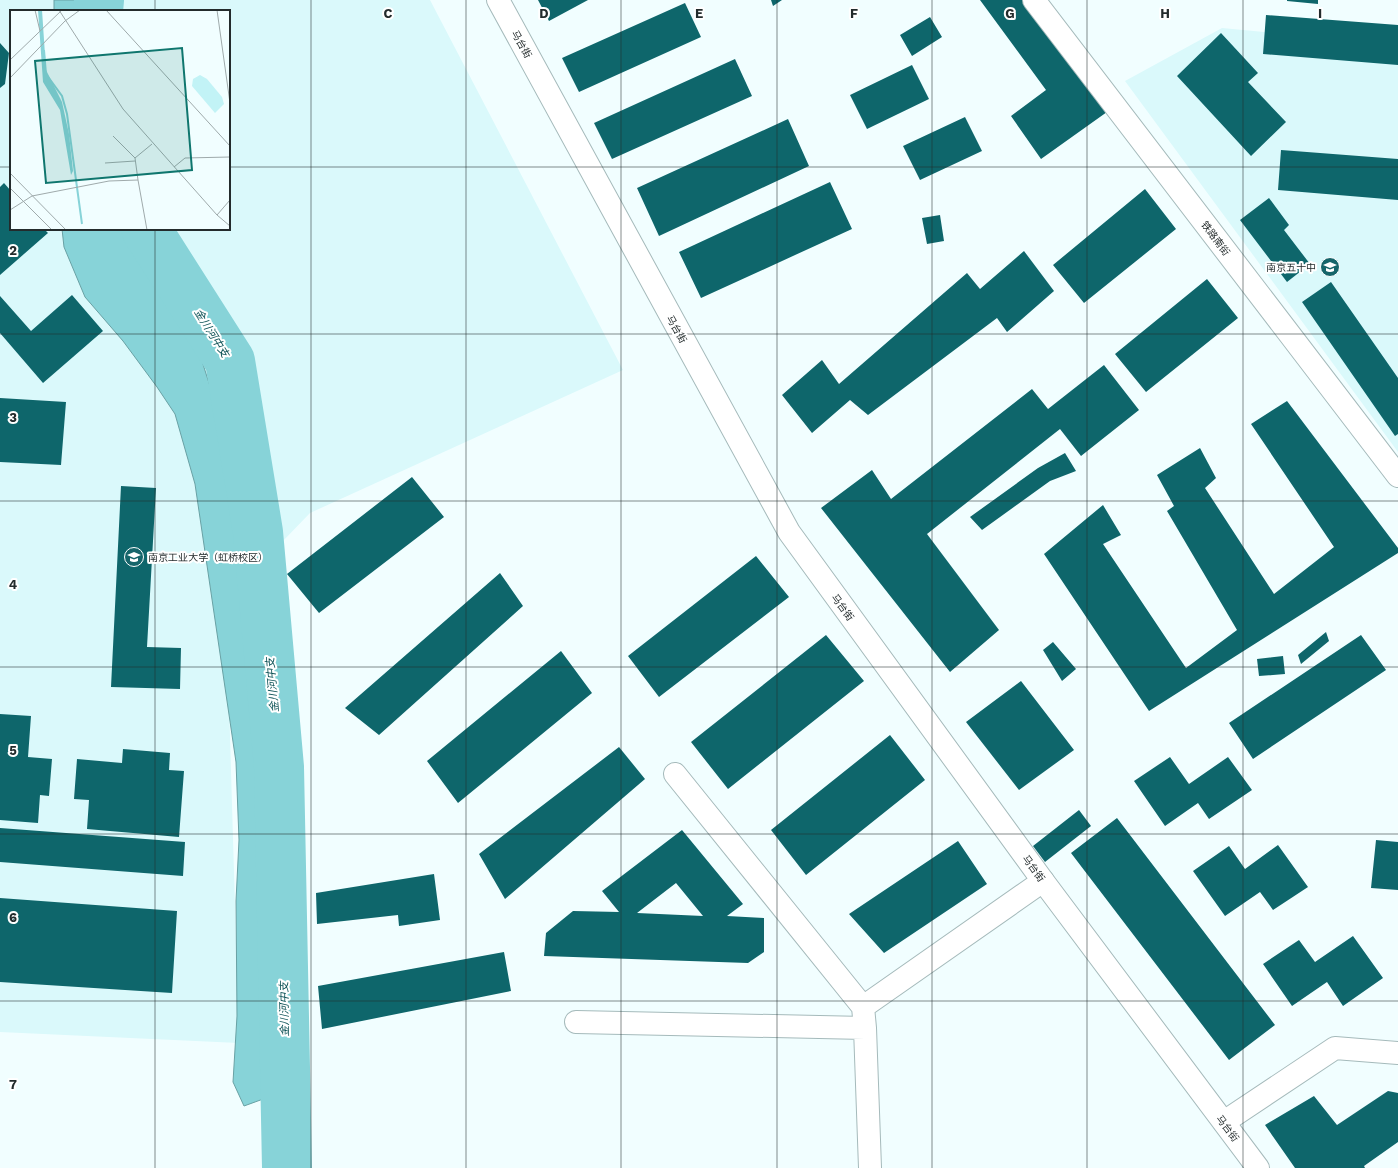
<svg xmlns="http://www.w3.org/2000/svg" width="1398" height="1168" font-family="'Work Sans','Noto Sans SC',sans-serif">
<style>
.built{fill:#daf9fb;fill-rule:evenodd}
.water{fill:#87d3d8;stroke:#69a1a4}
.lines{fill:none;stroke-linecap:round;stroke-linejoin:round}
.river{stroke:#87d3d8;stroke-width:50}
.building{fill:#0e666b;fill-rule:evenodd}
.street-casing{stroke:#a5babb;stroke-width:24}
.secondary-casing{stroke:#a5babb;stroke-width:24}
.street{stroke:#fff;stroke-width:22}
.secondary{stroke:#fff;stroke-width:22}
.grid{fill:none;stroke:#232b2c;stroke-width:1;stroke-opacity:0.55}
.labels{text-anchor:middle;stroke-width:4;stroke-linejoin:round;paint-order:stroke}
.street-label{font-size:10px;fill:#232b2c;stroke:#fff}
.poi-label{font-size:10px;fill:#232b2c;stroke:#fff;text-anchor:end}
.water-label{font-size:11px;font-style:italic;fill:#0c5155;stroke:#fff}
.inset-river{fill:none;stroke:#87d3d8;stroke-width:2}
.inset-road{fill:none;stroke:#9faaab;stroke-width:1}
.view{fill:#0f766e;fill-opacity:0.15;stroke:#0f766e;stroke-width:2}
.inset-edge{fill:none;stroke:#232b2c;stroke-width:2}
.grid-label{font-size:13px;text-anchor:middle;font-weight:bold;fill:#232b2c;stroke:#fff;stroke-width:4;stroke-linejoin:round;paint-order:stroke}
</style>
<rect width="100%" height="100%" fill="#f1feff"/>
<path class="built" d="M 0,0 L 430,0 L 623,370 L 310,513 L 226,600 L 239,1043 L 0,1032 ZM 11,11 L 229,11 L 229,229 L 11,229 Z
M 1222,28 L 1398,45 L 1398,452 L 1125,81 Z"/>
<path class="water" d="M 54,0 L 92,0 L 92,11 L 54,11 Z
M 62,229 L 140,229 L 186,311 L 217,408 L 231,496 L 263,724 L 265,769 L 265,820 L 273,985 L 270,1076 L 266,1098 L 244,1106 L 233,1082 L 237,1016 L 236,901 L 239,840 L 236,762 L 195,484 L 175,414 L 157,387 L 123,341 L 85,297 L 64,247 Z"/>
<g class="lines">
<path class="river" d="M 98,11 L 99,0
M 146,229 L 230,361 L 258,532 L 279,767 L 287,1168"/>
</g>
<path class="building" d="M 538,0 L 588,0 L 549,21 Z
M 771,0 L 782,0 L 773,6 Z
M 980,0 L 1047,0 L 1121,102 L 1041,159 L 1011,116 L 1046,90 Z
M 1287,0 L 1318,0 L 1318,4 L 1287,1 Z
M 685,3 L 701,37 L 579,92 L 562,58 Z
M 1266,15 L 1398,25 L 1398,65 L 1263,54 Z
M 930,17 L 942,37 L 912,56 L 900,35 Z
M 1221,33 L 1258,73 L 1248,82 L 1286,122 L 1251,156 L 1177,76 Z
M 0,43 L 9,53 L 5,84 L 0,88 Z
M 735,59 L 752,96 L 612,159 L 594,123 Z
M 912,65 L 929,99 L 867,129 L 850,95 Z
M 965,117 L 982,151 L 920,180 L 903,146 Z
M 788,119 L 809,166 L 659,236 L 637,188 Z
M 1281,150 L 1398,159 L 1398,200 L 1278,190 Z
M 830,182 L 852,229 L 701,298 L 679,252 Z
M 4,183 L 11,191 L 11,229 L 44,229 L 48,233 L 0,275 L 0,187 Z
M 1145,189 L 1176,229 L 1084,303 L 1053,265 Z
M 1269,198 L 1289,225 L 1284,230 L 1310,264 L 1287,282 L 1240,220 Z
M 940,215 L 944,241 L 927,244 L 922,218 Z
M 1024,251 L 1054,291 L 1007,332 L 997,318 L 868,415 L 850,400 L 812,433 L 782,395 L 822,360 L 839,384 L 967,273 L 980,289 Z
M 1207,279 L 1238,318 L 1146,392 L 1115,354 Z
M 1331,282 L 1398,378 L 1398,434 L 1395,436 L 1302,302 Z
M 72,295 L 103,331 L 43,383 L 0,333 L 0,296 L 31,331 Z
M 1104,365 L 1139,410 L 1081,456 L 1060,429 L 927,534 L 999,630 L 950,672 L 821,508 L 872,470 L 891,499 L 1032,389 L 1048,409 Z
M 0,398 L 66,402 L 61,465 L 0,462 Z
M 1287,401 L 1398,548 L 1398,553 L 1149,711 L 1044,554 L 1103,505 L 1121,535 L 1103,544 L 1186,668 L 1237,630 L 1167,511 L 1174,506 L 1157,475 L 1200,448 L 1216,478 L 1205,488 L 1274,594 L 1334,547 L 1251,424 Z
M 1065,453 L 1076,471 L 1050,481 L 982,530 L 970,517 L 1038,468 Z
M 412,477 L 444,517 L 319,613 L 287,574 Z
M 121,486 L 156,488 L 147,647 L 181,648 L 180,689 L 111,687 Z
M 756,556 L 789,597 L 659,697 L 628,656 Z
M 500,573 L 523,606 L 379,735 L 345,708 Z
M 1326,632 L 1329,641 L 1301,664 L 1298,655 Z
M 826,635 L 864,681 L 728,789 L 691,742 Z
M 1361,635 L 1386,670 L 1253,759 L 1229,723 Z
M 1053,642 L 1076,669 L 1062,681 L 1043,650 Z
M 561,651 L 592,693 L 458,803 L 427,761 Z
M 1283,656 L 1285,674 L 1259,676 L 1257,659 Z
M 1021,681 L 1074,750 L 1019,790 L 966,722 Z
M 0,714 L 31,716 L 28,757 L 52,759 L 49,796 L 40,795 L 38,823 L 0,820 Z
M 890,735 L 925,780 L 806,875 L 771,830 Z
M 619,747 L 645,779 L 505,899 L 479,854 Z
M 123,749 L 170,753 L 169,770 L 184,771 L 179,837 L 87,829 L 89,800 L 74,799 L 77,759 L 122,763 Z
M 1170,757 L 1189,784 L 1228,757 L 1252,790 L 1209,819 L 1198,803 L 1165,826 L 1134,781 Z
M 1079,810 L 1091,826 L 1045,862 L 1033,846 Z
M 1117,818 L 1275,1025 L 1229,1060 L 1071,853 Z
M 0,828 L 185,842 L 183,876 L 0,862 Z
M 682,830 L 743,904 L 727,916 L 764,918 L 764,952 L 748,963 L 544,956 L 546,933 L 573,911 L 619,912 L 602,891 ZM 676,883 L 703,916 L 637,913 Z
M 1376,840 L 1398,842 L 1398,890 L 1371,888 Z
M 958,841 L 987,884 L 884,953 L 849,914 Z
M 1278,845 L 1308,887 L 1273,910 L 1260,892 L 1225,916 L 1193,871 L 1229,846 L 1245,869 Z
M 434,874 L 440,920 L 399,926 L 398,915 L 317,924 L 316,893 Z
M 0,898 L 177,911 L 172,993 L 0,982 Z
M 1353,936 L 1383,978 L 1343,1006 L 1327,982 L 1292,1006 L 1263,964 L 1299,940 L 1315,962 Z
M 504,952 L 511,991 L 322,1029 L 318,986 Z
M 1388,1091 L 1398,1093 L 1398,1142 L 1364,1166 L 1365,1168 L 1295,1168 L 1265,1125 L 1314,1096 L 1337,1125 Z"/>
<g class="lines">
<defs>
<path id="street" d="M 1034,0 L 1398,476
M 675,774 L 863,1007
M 576,1022 L 865,1028
M 1224,1122 L 1335,1048 L 1398,1053
M 870,1168 L 865,1028 L 863,1007 L 1043,881"/>
<path id="secondary" d="M 498,0 L 789,532 L 1043,881 L 1258,1168"/>
</defs>
<use href="#street" class="street-casing"/>
<use href="#secondary" class="secondary-casing"/>
<use href="#street" class="street"/>
<use href="#secondary" class="secondary"/>
</g>
<path class="grid" d="M 155,0 L 155,11M 311,0 L 311,1168M 466,0 L 466,1168M 621,0 L 621,1168M 777,0 L 777,1168M 932,0 L 932,1168M 1087,0 L 1087,1168M 1243,0 L 1243,1168M 0,167 L 11,167M 229,167 L 1398,167M 155,229 L 155,1168M 0,334 L 1398,334M 0,501 L 1398,501M 0,667 L 1398,667M 0,834 L 1398,834M 0,1001 L 1398,1001"/>
<defs>
<symbol id="school-disc" viewBox="-11 -11 22 22"><circle r="9.5" fill="#16656a" stroke="#fff"/><path d="M0-5L7-2L0 1L-7-2ZM-4 1L0 2.5L4 1V4Q0 6-4 4Z" fill="#fff"/></symbol>
<symbol id="university-disc" viewBox="-11 -11 22 22"><circle r="9.5" fill="#16656a" stroke="#fff"/><path d="M0-5L7-2L0 1L-7-2ZM-4 1L0 2.5L4 1V4Q0 6-4 4Z" fill="#fff"/></symbol>
</defs>
<g fill-rule="evenodd">
<use href="#school-disc" x="1319" y="256" width="22" height="22"/>
<use href="#university-disc" x="123" y="546" width="22" height="22"/>
</g>
<g class="labels">
<g class="street-label">
<text transform="translate(522 44) rotate(61)" y="4">马台街</text>
<text transform="translate(1216 238) rotate(53)" y="4">铁路南街</text>
<text transform="translate(677 329) rotate(61)" y="4">马台街</text>
<text transform="translate(843 607) rotate(54)" y="4">马台街</text>
<text transform="translate(1034 868) rotate(54)" y="4">马台街</text>
<text transform="translate(1228 1128) rotate(53)" y="4">马台街</text>
</g>
<g class="poi-label">
<text x="1316" y="271">南京五十中</text>
<text x="148" y="561" text-anchor="start">南京工业大学（虹桥校区）</text>
</g>
<g class="water-label">
<text transform="translate(212 333) rotate(58)" y="4">金川河中支</text>
<text transform="translate(272 685) rotate(-95)" y="4">金川河中支</text>
<text transform="translate(284 1009) rotate(-91)" y="4">金川河中支</text>
</g>
</g>
<g transform="translate(10 10)">
<rect width="220" height="220" fill="#f1feff"/>
<path d="M 190,65 L 197,69 L 212,87 L 214,94 L 205,103 L 182,76 L 183,69 Z" fill="#c2f3f6"/>
<path d="M 28,0 L 32,0 L 36,60 L 52,92 L 59,124 L 63,161 L 61,165 L 50,100 L 33,72 Z" fill="#87d3d8"/>
<path class="inset-river" d="M 34,40 L 36,64 L 52,86 L 57,104 L 72,214"/>
<path class="inset-road" d="M 25,0 L 30,21M 49,0 L 113,99 L 207,205 L 220,216M 96,0 L 220,136M 207,0 L 220,93M 0,50 L 52,0M 0,68 L 55,11 L 70,0M 103,126 L 125,148M 95,153 L 125,151M 164,157 L 175,148 L 220,147M 0,163 L 56,220M 128,170 L 125,148 L 142,134M 0,178 L 42,220M 0,200 L 22,186 L 99,171 L 128,170 L 137,220M 207,205 L 220,190"/>
<path class="view" d="M 172,38 L 182,160 L 36,173 L 25,51 Z"/>
<rect width="220" height="220" class="inset-edge"/>
</g>
<g class="grid-label">
<text x="388" y="18">C</text>
<text x="544" y="18">D</text>
<text x="699" y="18">E</text>
<text x="854" y="18">F</text>
<text x="1010" y="18">G</text>
<text x="1165" y="18">H</text>
<text x="1320" y="18">I</text>
<text x="13" y="255">2</text>
<text x="13" y="422">3</text>
<text x="13" y="589">4</text>
<text x="13" y="755">5</text>
<text x="13" y="922">6</text>
<text x="13" y="1089">7</text>
</g>
</svg>
